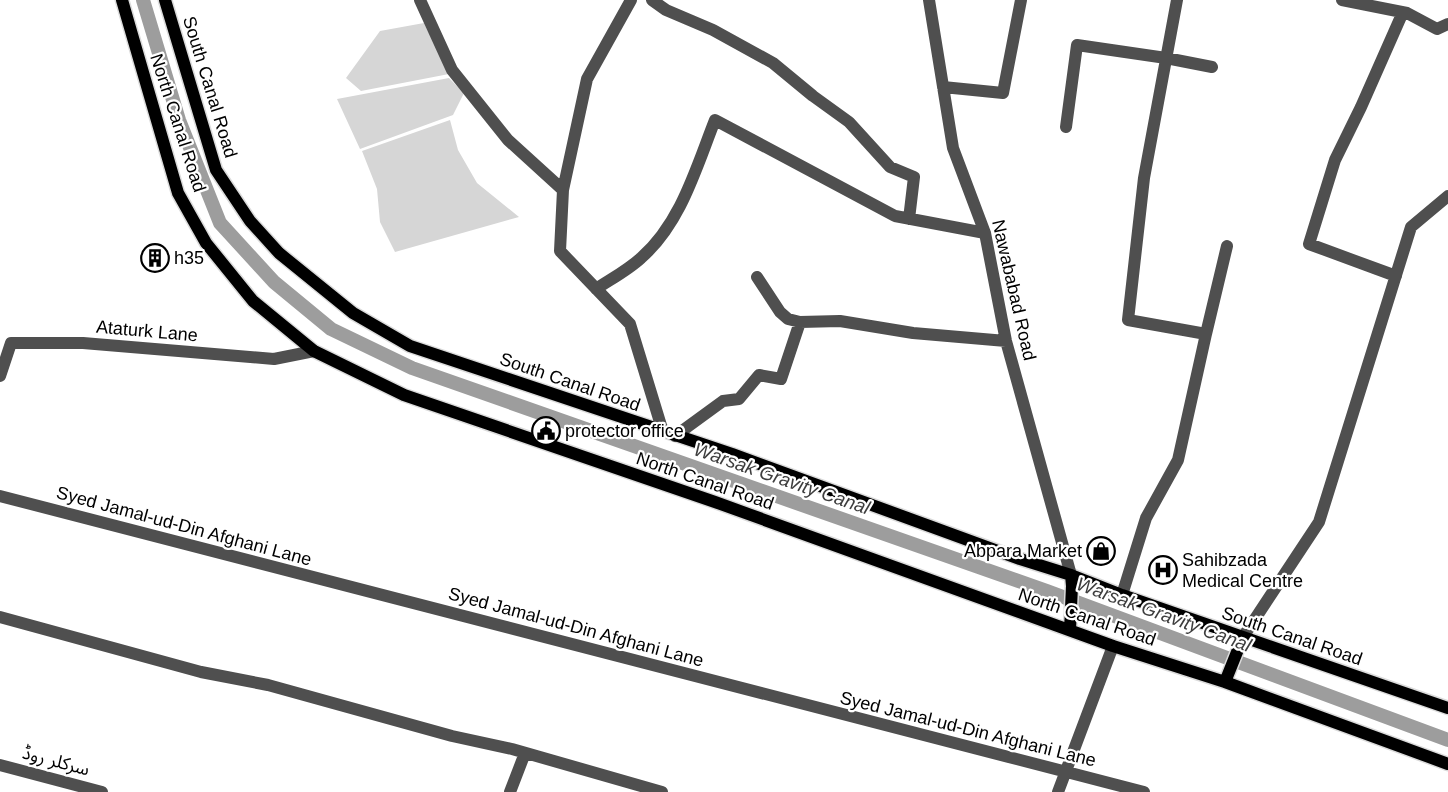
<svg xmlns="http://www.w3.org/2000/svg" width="1448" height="792" font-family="Helvetica,'Noto Sans Arabic',sans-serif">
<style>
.green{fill:#d6d6d6}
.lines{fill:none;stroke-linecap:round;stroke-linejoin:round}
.canal{stroke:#9d9d9d;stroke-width:14}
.major-casing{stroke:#dbdbdb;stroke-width:15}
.minor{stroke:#4f4f4f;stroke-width:12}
.major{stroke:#000;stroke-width:12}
.labels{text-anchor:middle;stroke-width:4.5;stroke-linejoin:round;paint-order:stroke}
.street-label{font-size:18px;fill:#000;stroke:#fff}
.poi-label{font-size:18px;fill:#000;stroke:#fff;text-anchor:start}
.water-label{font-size:19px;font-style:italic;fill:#3e3e3e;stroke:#fff}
</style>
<rect width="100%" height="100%" fill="#fff"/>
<path class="green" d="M 424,23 L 449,74 L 361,91 L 346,78 L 380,31 Z
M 449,78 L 464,93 L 453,115 L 360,149 L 337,99 Z
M 450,120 L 458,150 L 477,183 L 519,217 L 395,252 L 380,222 L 377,189 L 362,151 Z"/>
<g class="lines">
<path class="canal" d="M 143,0 L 179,120 L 220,223 L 274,282 L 331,329 L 412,368 L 1047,591 L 1448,740"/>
<defs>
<path id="major" d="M 122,0 L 178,193 L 206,243 L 253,301 L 314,351 L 404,395 L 715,502 L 1113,646 L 1225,682 L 1448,764
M 165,0 L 216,170 L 250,221 L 279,253 L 353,313 L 410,346 L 732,454 L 1020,559 L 1071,575 L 1122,595 L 1448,708
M 1070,630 L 1072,586 L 1071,575
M 1225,682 L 1243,637"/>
</defs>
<use href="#major" class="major-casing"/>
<path class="minor" d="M 420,0 L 452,70 L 508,140 L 563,190 L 587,79 L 631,0
M 652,0 L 666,10 L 713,30 L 773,63 L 813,96 L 849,122 L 890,167 L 914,177 L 909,219
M 929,0 L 953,148 L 985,233 L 1006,341 L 1071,575
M 1342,0 L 1407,13 L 1437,29 L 1448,24
M 943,87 L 1003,93 L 1021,0
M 1066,127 L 1077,45 L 1166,58 L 1212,67
M 563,190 L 560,251 L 630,324 L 663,432
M 1396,276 L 1309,244 L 1335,160 L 1361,107 L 1403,12
M 757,277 L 780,312 L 788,319 L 800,322
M 596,289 C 611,279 628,270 641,258 C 681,223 696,168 715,120 L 895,216 L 985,233
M 1206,334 L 1227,246
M 0,376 L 11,343 L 83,343 L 274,359 L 314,351
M 675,436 L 723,401 L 739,399 L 759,375 L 781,379 L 800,322 L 840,321 L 913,333 L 1006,341
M 0,496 L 1144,792
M 1122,595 L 1146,518 L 1178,460 L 1206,334 L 1128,320 L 1144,178 L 1177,0
M 0,617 L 201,672 L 268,685 L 452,736 L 512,749 L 662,792
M 1243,637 L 1319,522 L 1411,227 L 1448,196
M 0,765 L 102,792
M 510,792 L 525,753
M 1058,792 L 1113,646"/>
<use href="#major" class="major"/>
</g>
<defs>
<symbol id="building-ring" viewBox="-11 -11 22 22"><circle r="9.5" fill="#fff" stroke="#000" stroke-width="1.5"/><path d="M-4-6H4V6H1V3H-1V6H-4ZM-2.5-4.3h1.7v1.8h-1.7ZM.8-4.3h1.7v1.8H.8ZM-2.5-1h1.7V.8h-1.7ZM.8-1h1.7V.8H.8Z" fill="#000"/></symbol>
<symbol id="civic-ring" viewBox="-11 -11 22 22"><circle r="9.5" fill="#fff" stroke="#000" stroke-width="1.5"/><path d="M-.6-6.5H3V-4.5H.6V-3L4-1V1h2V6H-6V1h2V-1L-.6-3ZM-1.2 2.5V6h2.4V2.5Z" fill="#000"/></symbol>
<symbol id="shop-ring" viewBox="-11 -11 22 22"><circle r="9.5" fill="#fff" stroke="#000" stroke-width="1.5"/><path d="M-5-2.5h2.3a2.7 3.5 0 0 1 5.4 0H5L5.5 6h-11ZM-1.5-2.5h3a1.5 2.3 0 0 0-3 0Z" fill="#000"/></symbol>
<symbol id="hospital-ring" viewBox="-11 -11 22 22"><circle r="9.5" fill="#fff" stroke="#000" stroke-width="1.5"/><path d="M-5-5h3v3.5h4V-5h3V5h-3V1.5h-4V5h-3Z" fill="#000"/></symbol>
</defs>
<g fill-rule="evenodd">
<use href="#building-ring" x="139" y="242" width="32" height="32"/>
<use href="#civic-ring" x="530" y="415" width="32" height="32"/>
<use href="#shop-ring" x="1085" y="535" width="32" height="32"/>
<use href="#hospital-ring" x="1147" y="554" width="32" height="32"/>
</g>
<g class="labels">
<g class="street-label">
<text transform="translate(210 87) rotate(73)" y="6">South Canal Road</text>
<text transform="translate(178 123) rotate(72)" y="6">North Canal Road</text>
<text transform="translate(1014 290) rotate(77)" y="6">Nawababad Road</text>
<text transform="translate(147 331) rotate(5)" y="6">Ataturk Lane</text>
<text transform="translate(570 382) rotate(19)" y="6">South Canal Road</text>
<text transform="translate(705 481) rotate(19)" y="6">North Canal Road</text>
<text transform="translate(184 526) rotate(15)" y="6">Syed Jamal-ud-Din Afghani Lane</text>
<text transform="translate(1087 617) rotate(19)" y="6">North Canal Road</text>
<text transform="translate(576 627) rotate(15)" y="6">Syed Jamal-ud-Din Afghani Lane</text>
<text transform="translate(1292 636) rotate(19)" y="6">South Canal Road</text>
<text transform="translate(968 729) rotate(14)" y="6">Syed Jamal-ud-Din Afghani Lane</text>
<text transform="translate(56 761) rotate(15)" y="6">سرکلر روڈ</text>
</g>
<g class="poi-label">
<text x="174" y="264">h35</text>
<text x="565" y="437">protector office</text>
<text x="1082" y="557" text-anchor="end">Abpara Market</text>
<text x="1182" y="566">Sahibzada<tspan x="1182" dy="21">Medical Centre</tspan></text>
</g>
<g class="water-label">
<text transform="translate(782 478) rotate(19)" y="7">Warsak Gravity Canal</text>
<text transform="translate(1164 614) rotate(20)" y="7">Warsak Gravity Canal</text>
</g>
</g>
</svg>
